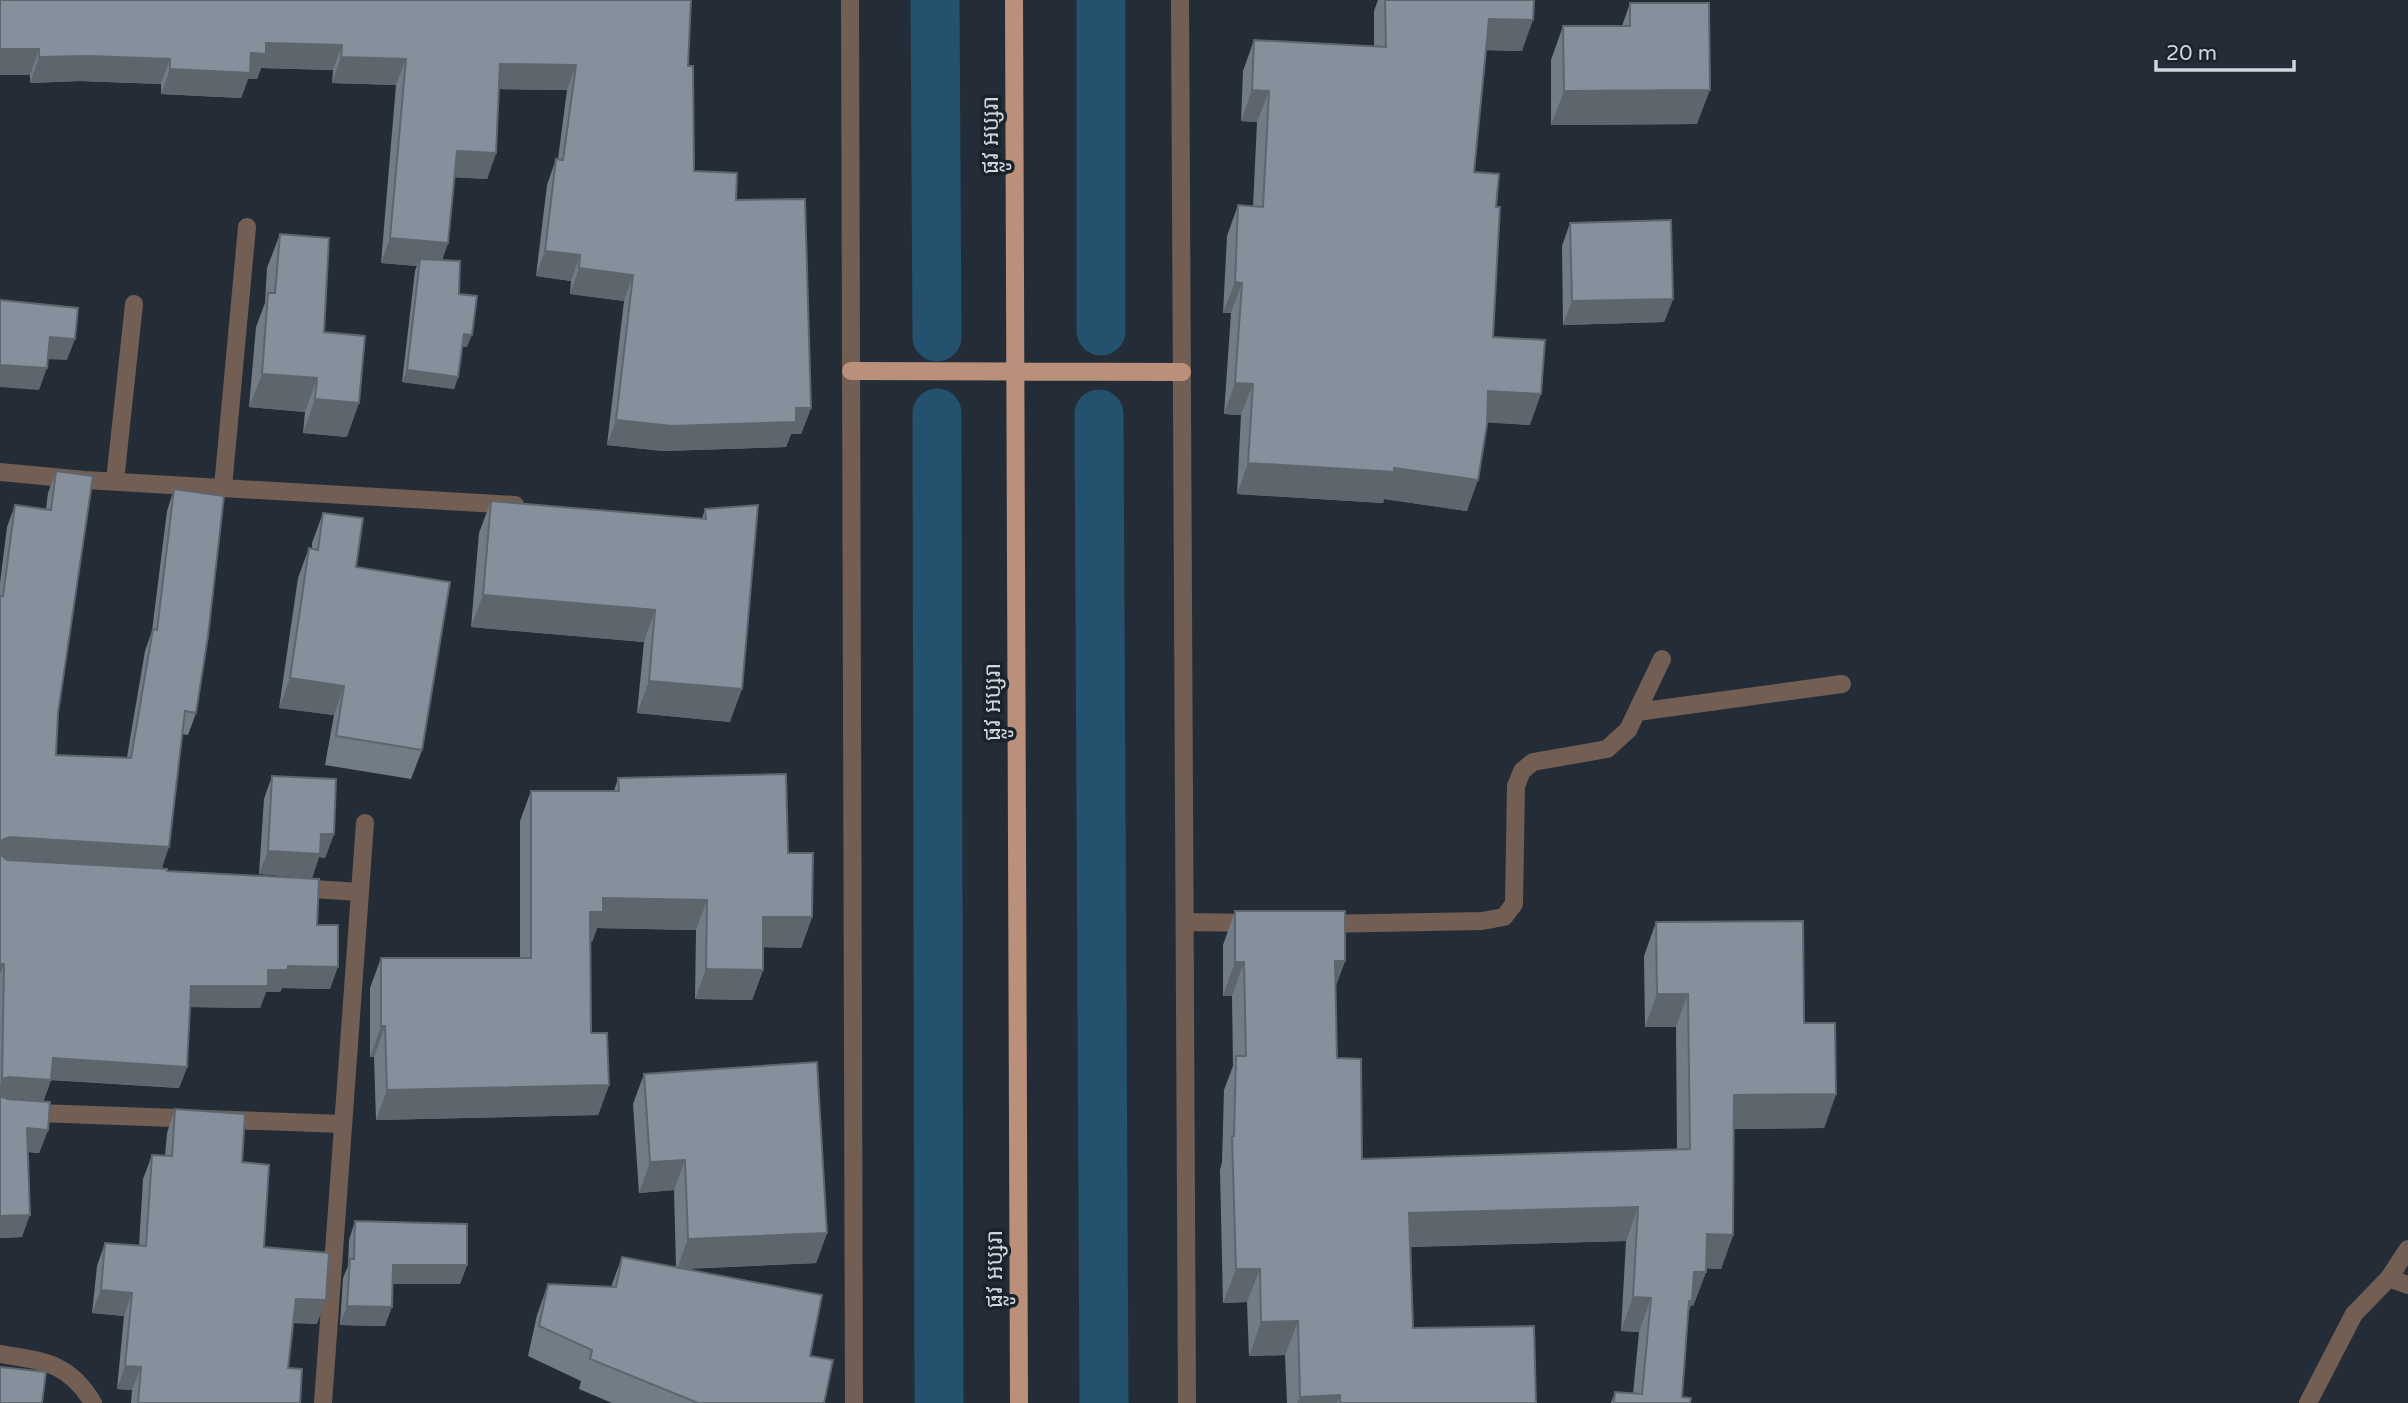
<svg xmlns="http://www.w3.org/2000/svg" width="2408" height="1403" font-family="'Varela Round','Noto Sans Khmer',sans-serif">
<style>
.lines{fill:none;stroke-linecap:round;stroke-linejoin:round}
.canal{stroke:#23516e;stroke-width:49}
.minor{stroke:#735e54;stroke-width:18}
.major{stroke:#ba907a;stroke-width:18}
.wall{fill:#727c86}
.shaded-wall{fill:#5d656d}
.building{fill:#85909c;stroke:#5d656d;stroke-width:2}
.labels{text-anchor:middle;stroke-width:7;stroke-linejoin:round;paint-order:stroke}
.street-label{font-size:23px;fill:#d0d6dc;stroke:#1a232c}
</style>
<rect width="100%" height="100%" fill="#242d37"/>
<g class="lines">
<path class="canal" d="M 935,0 L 937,337
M 1101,0 L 1101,331
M 937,413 L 939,1403
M 1099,414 L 1104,1403"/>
<path class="minor" d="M 850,0 L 854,1403
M 1180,0 L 1187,1403
M 0,472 L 85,480 L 515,505
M 115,481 L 134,304
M 223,487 L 247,227
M 1637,712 L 1842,684
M 297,888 L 360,892
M 1185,922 L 1255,923
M 1321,924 L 1482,921 L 1504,917 L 1514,904 L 1516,786 L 1522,771 L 1533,762 L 1607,749 L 1628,730 L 1662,659
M 0,1110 L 37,1113 L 343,1124
M 2389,1278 L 2408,1285
M 0,1354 C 43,1361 69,1362 93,1403
M 323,1403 L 365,823
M 2308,1403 L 2354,1314 L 2389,1278 L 2408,1249"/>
<path class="major" d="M 1014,0 L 1019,1403
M 851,371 L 1182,372"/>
</g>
<path class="wall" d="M 0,0 L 688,66 L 694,171 L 736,200 L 811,408 L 801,434 L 791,434 L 786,447 L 663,451 L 607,445 L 624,301 L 570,294 L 571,281 L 536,276 L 547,185 L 556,159 L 558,159 L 567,90 L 499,89 L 496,153 L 487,179 L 454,177 L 448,243 L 442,260 L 459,294 L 467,347 L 462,346 L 458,377 L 454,389 L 402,382 L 415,271 L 417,266 L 381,263 L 396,85 L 332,83 L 333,70 L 261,68 L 257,79 L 248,79 L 241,98 L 161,94 L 161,84 L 80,81 L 30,83 L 30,75 L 0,75 Z
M 1378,0 L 1534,0 L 1522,51 L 1486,50 L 1474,172 L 1496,207 L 1493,337 L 1530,425 L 1487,422 L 1467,511 L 1384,499 L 1383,503 L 1237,494 L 1241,415 L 1224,414 L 1231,313 L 1223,313 L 1227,236 L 1238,205 L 1253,206 L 1257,122 L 1241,121 L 1243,71 L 1254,40 L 1374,46 L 1374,11 Z
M 1630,3 L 1697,124 L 1551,125 L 1551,60 L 1563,26 L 1622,26 Z
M 1570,223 L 1673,299 L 1664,322 L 1563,325 L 1562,246 Z
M 280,234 L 324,332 L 347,437 L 303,433 L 305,412 L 249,407 L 256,327 L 265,303 L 267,268 Z
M 56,471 L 58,713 L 56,755 L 127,757 L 145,651 L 152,631 L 167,511 L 174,489 L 196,713 L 188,735 L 182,734 L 162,868 L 6,859 L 167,871 L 317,925 L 330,989 L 282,988 L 280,992 L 266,992 L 260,1008 L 190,1007 L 187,1067 L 179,1088 L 51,1080 L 43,1102 L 48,1130 L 39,1153 L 28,1152 L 22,1237 L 0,1238 L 0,583 L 7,527 L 15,505 L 46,509 L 48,493 Z
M 491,501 L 702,519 L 705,509 L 730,722 L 637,713 L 644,642 L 471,627 L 479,533 Z
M 323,513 L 356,567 L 422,750 L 411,779 L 325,765 L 334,715 L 279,708 L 298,578 L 309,548 L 312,549 L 312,543 Z
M 272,776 L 334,834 L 325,858 L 319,857 L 312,878 L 259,874 L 264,799 Z
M 618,778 L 788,853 L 812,917 L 801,948 L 763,947 L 763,970 L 752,1000 L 695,999 L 696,930 L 597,928 L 592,942 L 590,942 L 591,1033 L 609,1085 L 598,1115 L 376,1120 L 374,1057 L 370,1057 L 370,988 L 381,958 L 520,958 L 520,821 L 531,791 L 614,791 Z
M 1235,911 L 1345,961 L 1335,988 L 1337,1058 L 1362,1159 L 1677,1150 L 1676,1027 L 1645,1027 L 1644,956 L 1656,922 L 1804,1023 L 1836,1094 L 1824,1128 L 1734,1129 L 1733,1235 L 1721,1269 L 1706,1268 L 1706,1272 L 1693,1306 L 1691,1305 L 1688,1313 L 1682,1397 L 1690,1403 L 1611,1403 L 1615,1392 L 1633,1394 L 1639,1332 L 1621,1331 L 1626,1241 L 1411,1247 L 1413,1328 L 1536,1403 L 1287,1403 L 1285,1355 L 1249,1356 L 1247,1302 L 1223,1303 L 1220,1170 L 1222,1162 L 1224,1090 L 1233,1066 L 1232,996 L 1223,996 L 1223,945 Z
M 644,1074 L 827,1233 L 816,1263 L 685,1269 L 810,1356 L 824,1403 L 612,1403 L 579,1389 L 581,1381 L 528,1356 L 537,1315 L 548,1284 L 611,1287 L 622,1257 L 676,1267 L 674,1190 L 639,1193 L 633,1104 Z
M 175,1109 L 242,1162 L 264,1247 L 317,1324 L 293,1323 L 288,1368 L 300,1403 L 131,1403 L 132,1390 L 117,1389 L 124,1316 L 92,1313 L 97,1266 L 105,1243 L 139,1246 L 143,1179 L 152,1155 L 165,1156 L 167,1133 Z
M 355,1221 L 467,1265 L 460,1284 L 392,1284 L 385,1326 L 340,1325 L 343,1278 L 348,1266 L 349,1240 Z"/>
<path class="shaded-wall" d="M 1489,19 L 1533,20 L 1522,51 L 1478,50 Z
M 266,43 L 342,45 L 333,70 L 261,68 L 257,79 L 248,79 L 241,98 L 161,94 L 170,69 Z
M 0,49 L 39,49 L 30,75 L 0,75 Z
M 89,56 L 170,59 L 161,84 L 80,81 L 30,83 L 39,57 Z
M 341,57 L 406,59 L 396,85 L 332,83 Z
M 500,64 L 576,65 L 567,90 L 490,89 Z
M 1252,90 L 1269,91 L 1257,122 L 1241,121 Z
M 1710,90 L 1697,124 L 1551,125 L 1564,91 Z
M 457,151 L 496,153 L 487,179 L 447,177 Z
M 390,238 L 448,243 L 439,268 L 420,259 L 417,266 L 381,263 Z
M 545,251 L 580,255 L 571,281 L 536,276 Z
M 579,268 L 633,275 L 624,301 L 570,294 Z
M 1235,282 L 1242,283 L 1231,313 L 1223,313 Z
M 1673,299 L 1664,322 L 1563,325 L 1572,301 Z
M 464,334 L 472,335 L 467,347 L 460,346 Z
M 50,337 L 75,339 L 67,360 L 42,359 Z
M 0,365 L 47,368 L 39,390 L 0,387 Z
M 407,370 L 458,377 L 454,389 L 402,382 Z
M 262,374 L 317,378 L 305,412 L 249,407 Z
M 1235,383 L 1253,384 L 1241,415 L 1224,414 Z
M 1488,391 L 1541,394 L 1530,425 L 1477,422 Z
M 315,399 L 359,403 L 347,437 L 303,433 Z
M 796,408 L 811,408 L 801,434 L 791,434 L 786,447 L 663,451 L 607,445 L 616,420 Z
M 1248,463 L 1394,468 L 1478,480 L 1467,511 L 1384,499 L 1383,503 L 1237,494 Z
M 483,595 L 655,610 L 644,642 L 471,627 Z
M 290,678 L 344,686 L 334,715 L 279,708 Z
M 649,681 L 742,689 L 730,722 L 637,713 Z
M 321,834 L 334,834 L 325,858 L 319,857 L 312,878 L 259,874 L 268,851 Z
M 9,837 L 169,847 L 162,868 L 0,859 L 0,841 Z
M 603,898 L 707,900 L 696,930 L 597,928 L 592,942 L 579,942 L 590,912 Z
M 763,917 L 812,917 L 801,948 L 752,947 Z
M 1335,961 L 1345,961 L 1333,994 Z
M 1235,962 L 1244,962 L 1232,996 L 1223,996 Z
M 0,964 L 4,964 L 0,974 Z
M 288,966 L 338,967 L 330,989 L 282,988 L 280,992 L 266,992 L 260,1008 L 183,1007 L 191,986 Z
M 706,969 L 763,970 L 752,1000 L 695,999 Z
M 1657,994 L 1688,994 L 1676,1027 L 1645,1027 Z
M 381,1026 L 385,1026 L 374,1057 L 370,1057 Z
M 53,1058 L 187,1067 L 179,1088 L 51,1080 L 43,1102 L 0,1099 L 0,1084 L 2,1079 Z
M 609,1085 L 598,1115 L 376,1120 L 387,1090 Z
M 1836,1094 L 1824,1128 L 1722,1129 L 1734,1095 Z
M 27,1128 L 48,1130 L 39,1153 L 18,1151 Z
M 685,1160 L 674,1190 L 639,1193 L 650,1162 Z
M 1638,1207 L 1626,1241 L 1397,1247 L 1409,1213 Z
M 30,1215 L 22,1237 L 0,1238 L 0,1216 Z
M 827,1233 L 816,1263 L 677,1269 L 688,1239 Z
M 1707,1234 L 1733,1235 L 1721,1269 L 1694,1268 Z
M 393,1265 L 467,1265 L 460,1284 L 386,1284 Z
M 1236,1269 L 1260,1269 L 1247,1302 L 1223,1303 Z
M 1694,1272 L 1706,1272 L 1693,1306 L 1691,1305 L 1680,1335 Z
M 101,1290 L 132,1293 L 124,1316 L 92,1313 Z
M 1633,1297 L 1651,1298 L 1639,1332 L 1621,1331 Z
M 296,1299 L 326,1300 L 317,1324 L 287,1322 Z
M 347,1306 L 392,1307 L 385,1326 L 340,1325 Z
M 1298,1321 L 1285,1355 L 1249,1356 L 1261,1322 Z
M 125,1366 L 141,1367 L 132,1390 L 117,1389 Z
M 1340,1395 L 1337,1403 L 1297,1403 L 1300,1397 Z"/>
<path class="building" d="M 0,0 L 691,0 L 688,66 L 693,66 L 694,171 L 737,173 L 736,200 L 805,199 L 811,408 L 796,408 L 796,422 L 672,426 L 616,420 L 633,275 L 579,268 L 580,255 L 545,251 L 556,159 L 563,160 L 576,65 L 500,64 L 496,153 L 457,151 L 448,243 L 390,238 L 406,59 L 341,57 L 342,45 L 266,43 L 266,54 L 251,53 L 250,73 L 170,69 L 170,59 L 89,56 L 39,57 L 39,49 L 0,49 Z
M 1385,0 L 1534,0 L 1533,20 L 1489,19 L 1474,172 L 1499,174 L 1496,207 L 1500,207 L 1493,337 L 1545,340 L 1541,394 L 1488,391 L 1487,424 L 1478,480 L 1394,468 L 1394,472 L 1248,463 L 1253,384 L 1235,383 L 1242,283 L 1235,282 L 1238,205 L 1263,207 L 1269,91 L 1252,90 L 1254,40 L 1386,47 Z
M 1630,3 L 1709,3 L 1710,90 L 1564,91 L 1563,26 L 1630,26 Z
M 1671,220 L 1673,299 L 1572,301 L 1570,223 Z
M 280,234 L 329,238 L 324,332 L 365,336 L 359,403 L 315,399 L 317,378 L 262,374 L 268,293 L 275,293 Z
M 420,259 L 460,261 L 459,294 L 477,296 L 472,335 L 464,334 L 458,377 L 407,370 Z
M 0,300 L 78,308 L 75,339 L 50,337 L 47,368 L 0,365 Z
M 56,471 L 93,476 L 58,713 L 56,755 L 131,758 L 153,629 L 157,630 L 174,489 L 224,496 L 208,636 L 196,713 L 185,711 L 169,847 L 9,837 L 0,841 L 0,596 L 3,596 L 15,505 L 51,510 Z
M 491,501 L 706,519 L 705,509 L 758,505 L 742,689 L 649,681 L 655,610 L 483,595 Z
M 323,513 L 363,518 L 356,567 L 450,582 L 422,750 L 336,736 L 344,686 L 290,678 L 309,548 L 318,550 Z
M 786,774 L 788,853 L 813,853 L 812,917 L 763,917 L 763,970 L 706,969 L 707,900 L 603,898 L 603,912 L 590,912 L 591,1033 L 607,1033 L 609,1085 L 387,1090 L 385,1026 L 381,1026 L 381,958 L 531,958 L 531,791 L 619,791 L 618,778 Z
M 272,776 L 336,779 L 334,834 L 321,834 L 320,854 L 268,851 Z
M 0,854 L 7,860 L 167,869 L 167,871 L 319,879 L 317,925 L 338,925 L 338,967 L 288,966 L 288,970 L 268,970 L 268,986 L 191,986 L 187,1067 L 53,1058 L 51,1080 L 9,1077 L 2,1079 L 4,964 L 0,964 Z
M 1235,911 L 1345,911 L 1345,961 L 1335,961 L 1337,1058 L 1361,1059 L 1362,1159 L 1690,1149 L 1688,994 L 1657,994 L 1656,922 L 1803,921 L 1804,1023 L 1835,1023 L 1836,1094 L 1734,1095 L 1733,1235 L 1707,1234 L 1706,1272 L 1694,1272 L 1692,1301 L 1689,1301 L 1682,1397 L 1691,1398 L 1690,1403 L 1614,1403 L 1615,1392 L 1642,1394 L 1651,1298 L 1633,1297 L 1638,1207 L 1409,1213 L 1413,1328 L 1534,1326 L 1536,1403 L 1340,1403 L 1340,1395 L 1300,1397 L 1298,1321 L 1261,1322 L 1260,1269 L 1236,1269 L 1232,1136 L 1234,1136 L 1236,1056 L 1246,1056 L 1244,962 L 1235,962 Z
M 817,1062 L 827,1233 L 688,1239 L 685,1160 L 650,1162 L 644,1074 Z
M 0,1094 L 1,1096 L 7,1099 L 50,1102 L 48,1130 L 27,1128 L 30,1215 L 0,1216 Z
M 175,1109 L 245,1114 L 242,1162 L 269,1165 L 264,1247 L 329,1253 L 326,1300 L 296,1299 L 288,1368 L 302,1369 L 300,1403 L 138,1403 L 141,1367 L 125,1366 L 132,1293 L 101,1290 L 105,1243 L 146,1246 L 152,1155 L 172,1156 Z
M 355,1221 L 467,1224 L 467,1265 L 393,1265 L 392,1307 L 347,1306 L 350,1259 L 354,1259 Z
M 622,1257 L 822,1295 L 810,1356 L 833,1360 L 824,1403 L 698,1403 L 590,1359 L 592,1350 L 539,1326 L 548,1284 L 616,1287 Z
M 0,1367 L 46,1372 L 42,1403 L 0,1403 Z"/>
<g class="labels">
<g class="street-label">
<text transform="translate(990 135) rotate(-90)" y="8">ផ្លូវ អប្សរា</text>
<text transform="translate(992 702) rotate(-90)" y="8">ផ្លូវ អប្សរា</text>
<text transform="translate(994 1269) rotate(-90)" y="8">ផ្លូវ អប្សរា</text>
</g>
</g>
<path d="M2156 60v10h138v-10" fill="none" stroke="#d0d6dc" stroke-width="3.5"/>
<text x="2166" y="60" font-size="21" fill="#d0d6dc" stroke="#1a232c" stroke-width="5" paint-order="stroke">20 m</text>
</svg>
